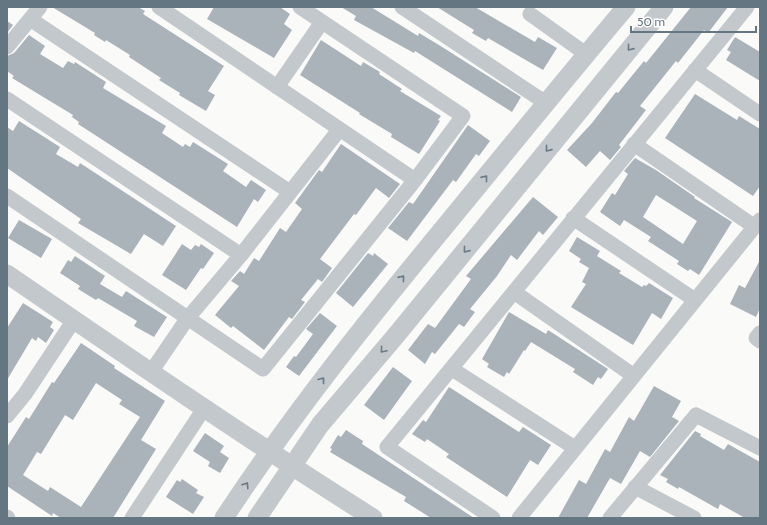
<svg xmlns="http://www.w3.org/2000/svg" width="767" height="525" font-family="Cabin,sans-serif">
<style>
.building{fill:#aab3b9;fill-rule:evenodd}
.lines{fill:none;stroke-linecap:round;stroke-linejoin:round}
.minor{stroke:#c3c8cc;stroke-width:15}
.tertiary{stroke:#c3c8cc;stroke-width:19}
.oneway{stroke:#6a7a87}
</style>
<rect width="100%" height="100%" fill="#fafaf8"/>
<path class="building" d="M 52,7 L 138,7 L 145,11 L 143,14 L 224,66 L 208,91 L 215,95 L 206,111 L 179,95 L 180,93 L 159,80 L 161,78 L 129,57 L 130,55 L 106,40 L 105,42 L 94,35 L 95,33 Z
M 214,7 L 280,7 L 290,14 L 284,24 L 292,30 L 274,58 L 207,19 Z
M 341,7 L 371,7 L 418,36 L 419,33 L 439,45 L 521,97 L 512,112 L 415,51 L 414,53 L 354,20 L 356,16 Z
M 437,7 L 475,7 L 535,42 L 538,37 L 557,48 L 543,70 L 488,38 L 486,41 L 472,33 L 474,30 Z
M 691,7 L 728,7 L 708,33 L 704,30 L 678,63 L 676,61 L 640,106 L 646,110 L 619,145 L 621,147 L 610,160 L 600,151 L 586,167 L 567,150 L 592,123 L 616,92 L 618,93 L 644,61 L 646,63 Z
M 7,21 L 13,25 L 7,33 Z
M 29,35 L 45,46 L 40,54 L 63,68 L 68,61 L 74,64 L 75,62 L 106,82 L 103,88 L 166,126 L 162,133 L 183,147 L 185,144 L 190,147 L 193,142 L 228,164 L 223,171 L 246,187 L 251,180 L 266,190 L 258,202 L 254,199 L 237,227 L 78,124 L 79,122 L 72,117 L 73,115 L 12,78 L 14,76 L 7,71 L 7,56 L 14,53 Z
M 735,37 L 760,52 L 760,81 L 726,60 L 731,52 L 727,50 Z
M 321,40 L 361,66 L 363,62 L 380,72 L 379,74 L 402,89 L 400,91 L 441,116 L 438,120 L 440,121 L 419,154 L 391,137 L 392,134 L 359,114 L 360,113 L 300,75 Z
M 695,94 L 737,120 L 739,116 L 760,129 L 760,186 L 753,196 L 665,138 Z
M 19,121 L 60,147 L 56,154 L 78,167 L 80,163 L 176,226 L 163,246 L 144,234 L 131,254 L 78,223 L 81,219 L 7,168 L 7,127 L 13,131 Z
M 468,125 L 490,141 L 479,156 L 476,154 L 456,182 L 453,180 L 407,241 L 388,228 L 409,202 L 413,204 Z
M 341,144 L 400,184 L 389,198 L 376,188 L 356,215 L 354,214 L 320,259 L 332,268 L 322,282 L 318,279 L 301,300 L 305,302 L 292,319 L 289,317 L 264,350 L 233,326 L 231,328 L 215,315 L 239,286 L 231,281 L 240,271 L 244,274 L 254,258 L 259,261 L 280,228 L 286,232 L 302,209 L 295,203 L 319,170 L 322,172 Z
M 635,158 L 656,170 L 695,197 L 694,198 L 732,222 L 699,275 L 690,269 L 688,271 L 677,264 L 679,261 L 648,241 L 651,237 L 624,220 L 620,226 L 600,212 L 612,193 L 615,195 L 628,174 L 624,171 ZM 656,195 L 697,221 L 683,244 L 643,217 Z
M 533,197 L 558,217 L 543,235 L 539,231 L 517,260 L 511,255 L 497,276 L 470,309 L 475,312 L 464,327 L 459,324 L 435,354 L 432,352 L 425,364 L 408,350 L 428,324 L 435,328 L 471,279 L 466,276 Z
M 19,220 L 52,239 L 41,258 L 8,238 Z
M 577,237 L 600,251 L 597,256 L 621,271 L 619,273 L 642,287 L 644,285 L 646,286 L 649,283 L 673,298 L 661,319 L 652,313 L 633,345 L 571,307 L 586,284 L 582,282 L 589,268 L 579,262 L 581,259 L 569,251 Z
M 182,244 L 191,250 L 195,245 L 199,247 L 201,244 L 214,253 L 203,269 L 201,268 L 186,290 L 162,275 Z
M 368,253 L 373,256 L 374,253 L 388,264 L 353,307 L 336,293 Z
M 75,256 L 105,276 L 100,284 L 122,297 L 126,291 L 167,317 L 154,337 L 134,326 L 137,321 L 98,298 L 96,300 L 78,289 L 80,286 L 60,273 L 68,260 L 71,262 Z
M 760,260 L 760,308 L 756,317 L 730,304 L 739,285 L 745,288 Z
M 23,303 L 53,322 L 50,327 L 54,330 L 46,343 L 38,337 L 36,341 L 32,338 L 7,380 L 7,328 Z
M 509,312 L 546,334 L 548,330 L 608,369 L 601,379 L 598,377 L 593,385 L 573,372 L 575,369 L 531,342 L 525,351 L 524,350 L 509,374 L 507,372 L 504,377 L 487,367 L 489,364 L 482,359 Z
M 320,313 L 337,326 L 299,376 L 286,367 L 294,356 L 296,357 L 313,334 L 306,329 Z
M 81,343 L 115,366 L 114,368 L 165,401 L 141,440 L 156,449 L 113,518 L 61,518 L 53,513 L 52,516 L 7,486 L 7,447 L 26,417 L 29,419 L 52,382 L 54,383 ZM 96,383 L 122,400 L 119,404 L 140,417 L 81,507 L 50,487 L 48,491 L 23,475 L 37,452 L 41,454 L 65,415 L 73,420 Z
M 393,367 L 412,381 L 384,420 L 364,405 Z
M 654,386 L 681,401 L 672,417 L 679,421 L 650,457 L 640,451 L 621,484 L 610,478 L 587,518 L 558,518 L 579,480 L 586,484 L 605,449 L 610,452 L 629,417 L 634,421 Z
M 449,387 L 519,432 L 523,427 L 551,445 L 538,465 L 530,460 L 507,497 L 446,457 L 449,454 L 427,439 L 425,442 L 412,434 L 423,420 L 426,422 Z
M 346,430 L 363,441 L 362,444 L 474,518 L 431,518 L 404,501 L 406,497 L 330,452 L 332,449 L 330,448 L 338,435 L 341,437 Z
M 695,431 L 701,434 L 700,436 L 724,450 L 728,444 L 760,462 L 760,518 L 745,518 L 720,504 L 718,509 L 679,487 L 678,489 L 666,482 L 668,479 L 660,475 Z
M 205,433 L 224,446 L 220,452 L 229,458 L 220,473 L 208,466 L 210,462 L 193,451 Z
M 182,479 L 198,490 L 196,493 L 204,497 L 193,514 L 166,497 L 177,480 L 180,482 Z"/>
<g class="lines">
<path class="minor" d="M 159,7 L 415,180
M 402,7 L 546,103
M 530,14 L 586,54
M 30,19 L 290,192
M 7,47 L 40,7
M 695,70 L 760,114
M 277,87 L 322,22
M 7,99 L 241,255
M 634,144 L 755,227
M 7,196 L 263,369 L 415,180 L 463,116 L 300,7
M 573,218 L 695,300
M 514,292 L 634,376
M 760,333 L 756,338 L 760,341
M 452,369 L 575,448
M 151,372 L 187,319 L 241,255 L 339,130
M 7,416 L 25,394 L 74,320
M 635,487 L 694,518
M 7,517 L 8,518
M 132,518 L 205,407
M 493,518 L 387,447 L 747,7
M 519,518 L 760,220
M 610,518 L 696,415 L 760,448"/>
<path class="tertiary" d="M 7,274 C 128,357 249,440 373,518
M 224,518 C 293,413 371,316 451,219 C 509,148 567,77 626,7
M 257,518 L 320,425 L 398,333 L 664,7"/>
</g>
<defs><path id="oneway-chevron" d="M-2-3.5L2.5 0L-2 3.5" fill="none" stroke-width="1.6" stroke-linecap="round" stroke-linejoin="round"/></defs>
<g class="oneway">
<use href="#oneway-chevron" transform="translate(630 48) rotate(129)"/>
<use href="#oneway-chevron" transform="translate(548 149) rotate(129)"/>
<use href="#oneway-chevron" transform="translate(485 178) rotate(-51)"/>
<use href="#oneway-chevron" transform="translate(466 250) rotate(129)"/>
<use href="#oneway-chevron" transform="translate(402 278) rotate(-51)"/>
<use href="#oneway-chevron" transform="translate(383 350) rotate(130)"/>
<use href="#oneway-chevron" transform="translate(322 380) rotate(-52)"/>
<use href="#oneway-chevron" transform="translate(246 485) rotate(-57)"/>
</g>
<rect width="767" height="525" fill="none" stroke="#657683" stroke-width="16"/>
<path d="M631 26v6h125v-6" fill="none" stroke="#657683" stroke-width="2"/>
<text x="637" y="26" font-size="12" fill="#657683" stroke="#ffffff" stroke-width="3" paint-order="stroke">50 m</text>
</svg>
